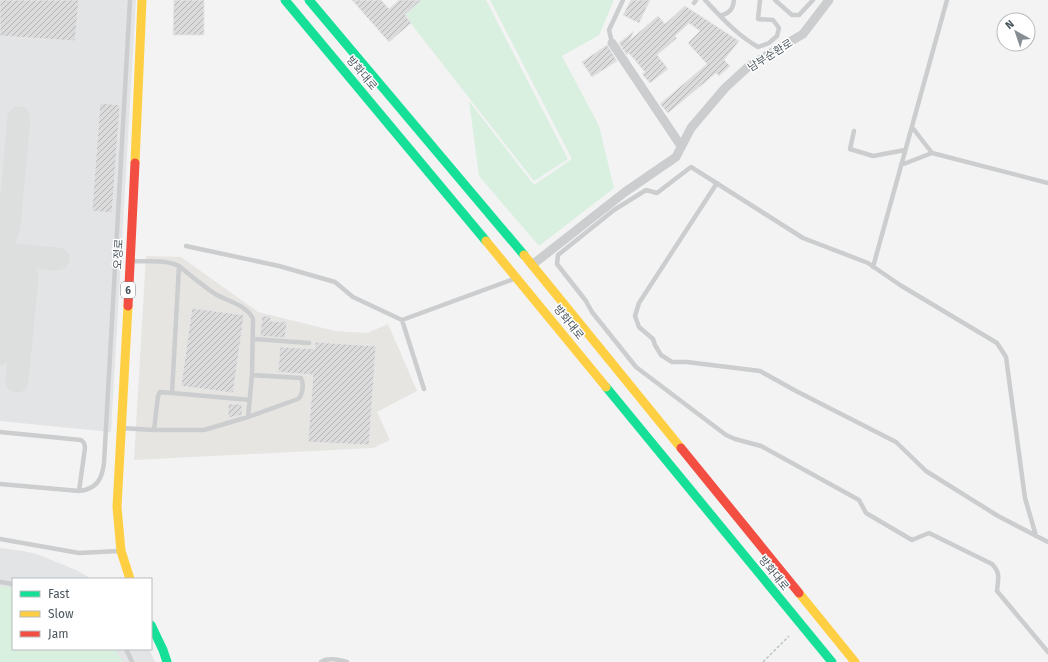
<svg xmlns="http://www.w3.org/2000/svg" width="1048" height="662" font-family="'Fira Sans','Noto Sans KR',sans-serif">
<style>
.commercial{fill:#e7e5e2}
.airport{fill:#e3e4e6}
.grass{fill:#d9f0e1}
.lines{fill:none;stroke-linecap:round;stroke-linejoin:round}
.taxiway{stroke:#dddede;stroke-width:23}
.building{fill:url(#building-hatch);stroke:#e4e5e6}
.path{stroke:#bbc5c1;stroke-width:1.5;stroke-dasharray:3 2;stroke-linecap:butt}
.lane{stroke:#cbcdce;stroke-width:4.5}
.street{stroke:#cbcdce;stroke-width:9}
.fast{stroke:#16e098;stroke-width:9}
.slow{stroke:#ffcf43;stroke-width:9}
.jam{stroke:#f24e42;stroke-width:9}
.labels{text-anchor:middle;stroke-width:3;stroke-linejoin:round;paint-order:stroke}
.shield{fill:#fff;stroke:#81898f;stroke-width:1}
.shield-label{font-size:10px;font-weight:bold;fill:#4b575f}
.street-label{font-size:11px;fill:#4b575f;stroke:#fff}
</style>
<defs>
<pattern id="building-hatch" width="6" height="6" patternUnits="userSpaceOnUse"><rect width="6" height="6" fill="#dbdbdc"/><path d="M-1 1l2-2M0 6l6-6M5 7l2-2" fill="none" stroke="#b4b4b6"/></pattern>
</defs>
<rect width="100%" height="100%" fill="#f3f3f3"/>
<path class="commercial" d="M 146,256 L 181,257 L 258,312 L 335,331 L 367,333 L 388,324 L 417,391 L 377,412 L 390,440 L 373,448 L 134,460 Z"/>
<path class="airport" d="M 0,0 L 136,0 L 111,432 L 0,421 Z
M 0,548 L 23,551 L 37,554 L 76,570 L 92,579 L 13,579 L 13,649 L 149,649 L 155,662 L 0,662 Z"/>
<path class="grass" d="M 421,0 L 486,0 L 568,159 L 534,181 L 405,16 Z
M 490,0 L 614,0 L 599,35 L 562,56 L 599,126 L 614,188 L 539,246 L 479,176 L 469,101 L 534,185 L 572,159 Z
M 0,586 L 13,587 L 13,649 L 115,649 L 123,662 L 0,662 Z"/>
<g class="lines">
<path class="taxiway" d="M 0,244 L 5,238 L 9,226 L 19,118
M 0,246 C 9,261 21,257 27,278 L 17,381
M 4,254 L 58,259
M 0,260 L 5,269 L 7,277 L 0,354"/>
</g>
<path class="building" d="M 0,0 L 79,0 L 75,41 L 0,36 Z
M 174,0 L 204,0 L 204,35 L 173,35 Z
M 352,0 L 381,0 L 389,9 L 399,0 L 421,0 L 405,15 L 411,23 L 389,42 Z
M 631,0 L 650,0 L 639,23 L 623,15 Z
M 685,6 L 739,41 L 724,60 L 730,66 L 719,76 L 716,73 L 668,113 L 660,104 L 707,64 L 688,43 L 700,31 L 689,23 L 675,36 L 677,38 L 657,55 L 668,69 L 650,83 L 642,74 L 645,72 L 629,53 L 627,55 L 619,43 L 634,31 L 629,41 L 658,16 L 665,24 Z
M 607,45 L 617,61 L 592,77 L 582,62 Z
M 100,103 L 120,105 L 112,213 L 92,211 Z
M 192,308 L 244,315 L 233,393 L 181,386 Z
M 262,316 L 271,316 L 270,321 L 287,322 L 285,338 L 260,336 Z
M 315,342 L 376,346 L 369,445 L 308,442 L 313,375 L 278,372 L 280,347 L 315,349 Z
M 228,404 L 242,404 L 242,415 L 228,418 Z"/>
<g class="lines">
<path class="path" d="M 763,662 L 789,636"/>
<path class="lane" d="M 705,0 C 722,18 737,35 758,47 L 769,43 L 777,36 L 779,28 L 773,20 L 758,19 L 760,0
M 775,0 L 792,15 L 799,15 L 813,0
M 694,3 L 696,0
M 720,16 C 729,13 733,10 734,0
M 612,43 L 609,30 L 623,0
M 912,127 L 932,153 L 1048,183
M 854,131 L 850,149 L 873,156 L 905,150
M 901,165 L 932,153
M 717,183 L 639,303 L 635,316 L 639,327 L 653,339 L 655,345 L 661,355 L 672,362 L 687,362 L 760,371 L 796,391 L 896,442 L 926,471 L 998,516 L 1048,542
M 186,246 L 279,266 L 335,282 L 353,297 L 402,320 L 514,279
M 132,261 C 147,262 165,259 179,266 C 190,275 204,287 217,295 C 228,301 248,306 253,319 L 252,375 L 248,417
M 873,267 L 947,0
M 402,320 L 424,389
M 253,339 L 309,343
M 172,393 L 179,266
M 122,428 L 154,430 L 204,430 L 248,417 L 298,399 C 303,395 304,384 301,378 L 252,375
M 154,430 L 158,396 L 160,392 L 172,393 L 250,400
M 0,432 L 81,440 C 84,442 85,444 85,448 L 79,491
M 0,484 L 79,491 C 97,489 102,479 104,463 L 130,0
M 1036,536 L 1025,498 L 1006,357 L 997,343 L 900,285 L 868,263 L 803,238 L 691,167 L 657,193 L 646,190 L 614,210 L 558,255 L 557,264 L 586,301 L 592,312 L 636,367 L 726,435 L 735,439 L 761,446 L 859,500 L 866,513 L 912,540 L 929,533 L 992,564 C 1001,573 998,579 997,591 L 1048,652
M 0,539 L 79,553 L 119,551
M 0,582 L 13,584
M 126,649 L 132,662
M 321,662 C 328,657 339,660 347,662"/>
<path class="street" d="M 612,43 L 681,146
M 532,265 L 625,192 L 676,157 L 691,128 L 725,88 L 749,66 L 803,34 L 829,0"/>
<path class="fast" d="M 285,0 L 486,241
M 309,0 L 524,255
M 606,387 L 832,662
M 151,625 L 163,650 L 167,662"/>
<path class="slow" d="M 135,163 L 142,0
M 486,241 L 606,387
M 524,255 L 681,448
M 128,306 L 117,507 L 121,551 L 130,579
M 799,593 L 855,662"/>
<path class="jam" d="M 128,306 L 135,163
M 681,448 L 799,593"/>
</g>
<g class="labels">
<rect class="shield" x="121" y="282" width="14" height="16" rx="3"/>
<g class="shield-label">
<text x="128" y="294">6</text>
</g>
<g class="street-label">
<text transform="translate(770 55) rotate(-32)" y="4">남부순환로</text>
<text transform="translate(362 73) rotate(50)" y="4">방화대로</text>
<text transform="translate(118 254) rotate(-87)" y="4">오정로</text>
<text transform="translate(569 322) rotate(51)" y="4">방화대로</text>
<text transform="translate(774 573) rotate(51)" y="4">방화대로</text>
</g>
</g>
<rect x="12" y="578" width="140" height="72" fill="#ffffff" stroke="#b7bcbf"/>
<rect x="20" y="591" width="20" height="6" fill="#16e098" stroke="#b7bcbf"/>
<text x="48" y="598" font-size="12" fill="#4b575f">Fast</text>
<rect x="20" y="611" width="20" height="6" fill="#ffcf43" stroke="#b7bcbf"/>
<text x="48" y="618" font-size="12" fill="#4b575f">Slow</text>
<rect x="20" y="631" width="20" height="6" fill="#f24e42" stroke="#b7bcbf"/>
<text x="48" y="638" font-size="12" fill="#4b575f">Jam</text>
<g transform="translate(1016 32) rotate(320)"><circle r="19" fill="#ffffff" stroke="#b7bcbf"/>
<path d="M0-3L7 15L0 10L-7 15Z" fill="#868e93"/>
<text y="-6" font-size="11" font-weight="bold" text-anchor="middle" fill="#4b575f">N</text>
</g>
</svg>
